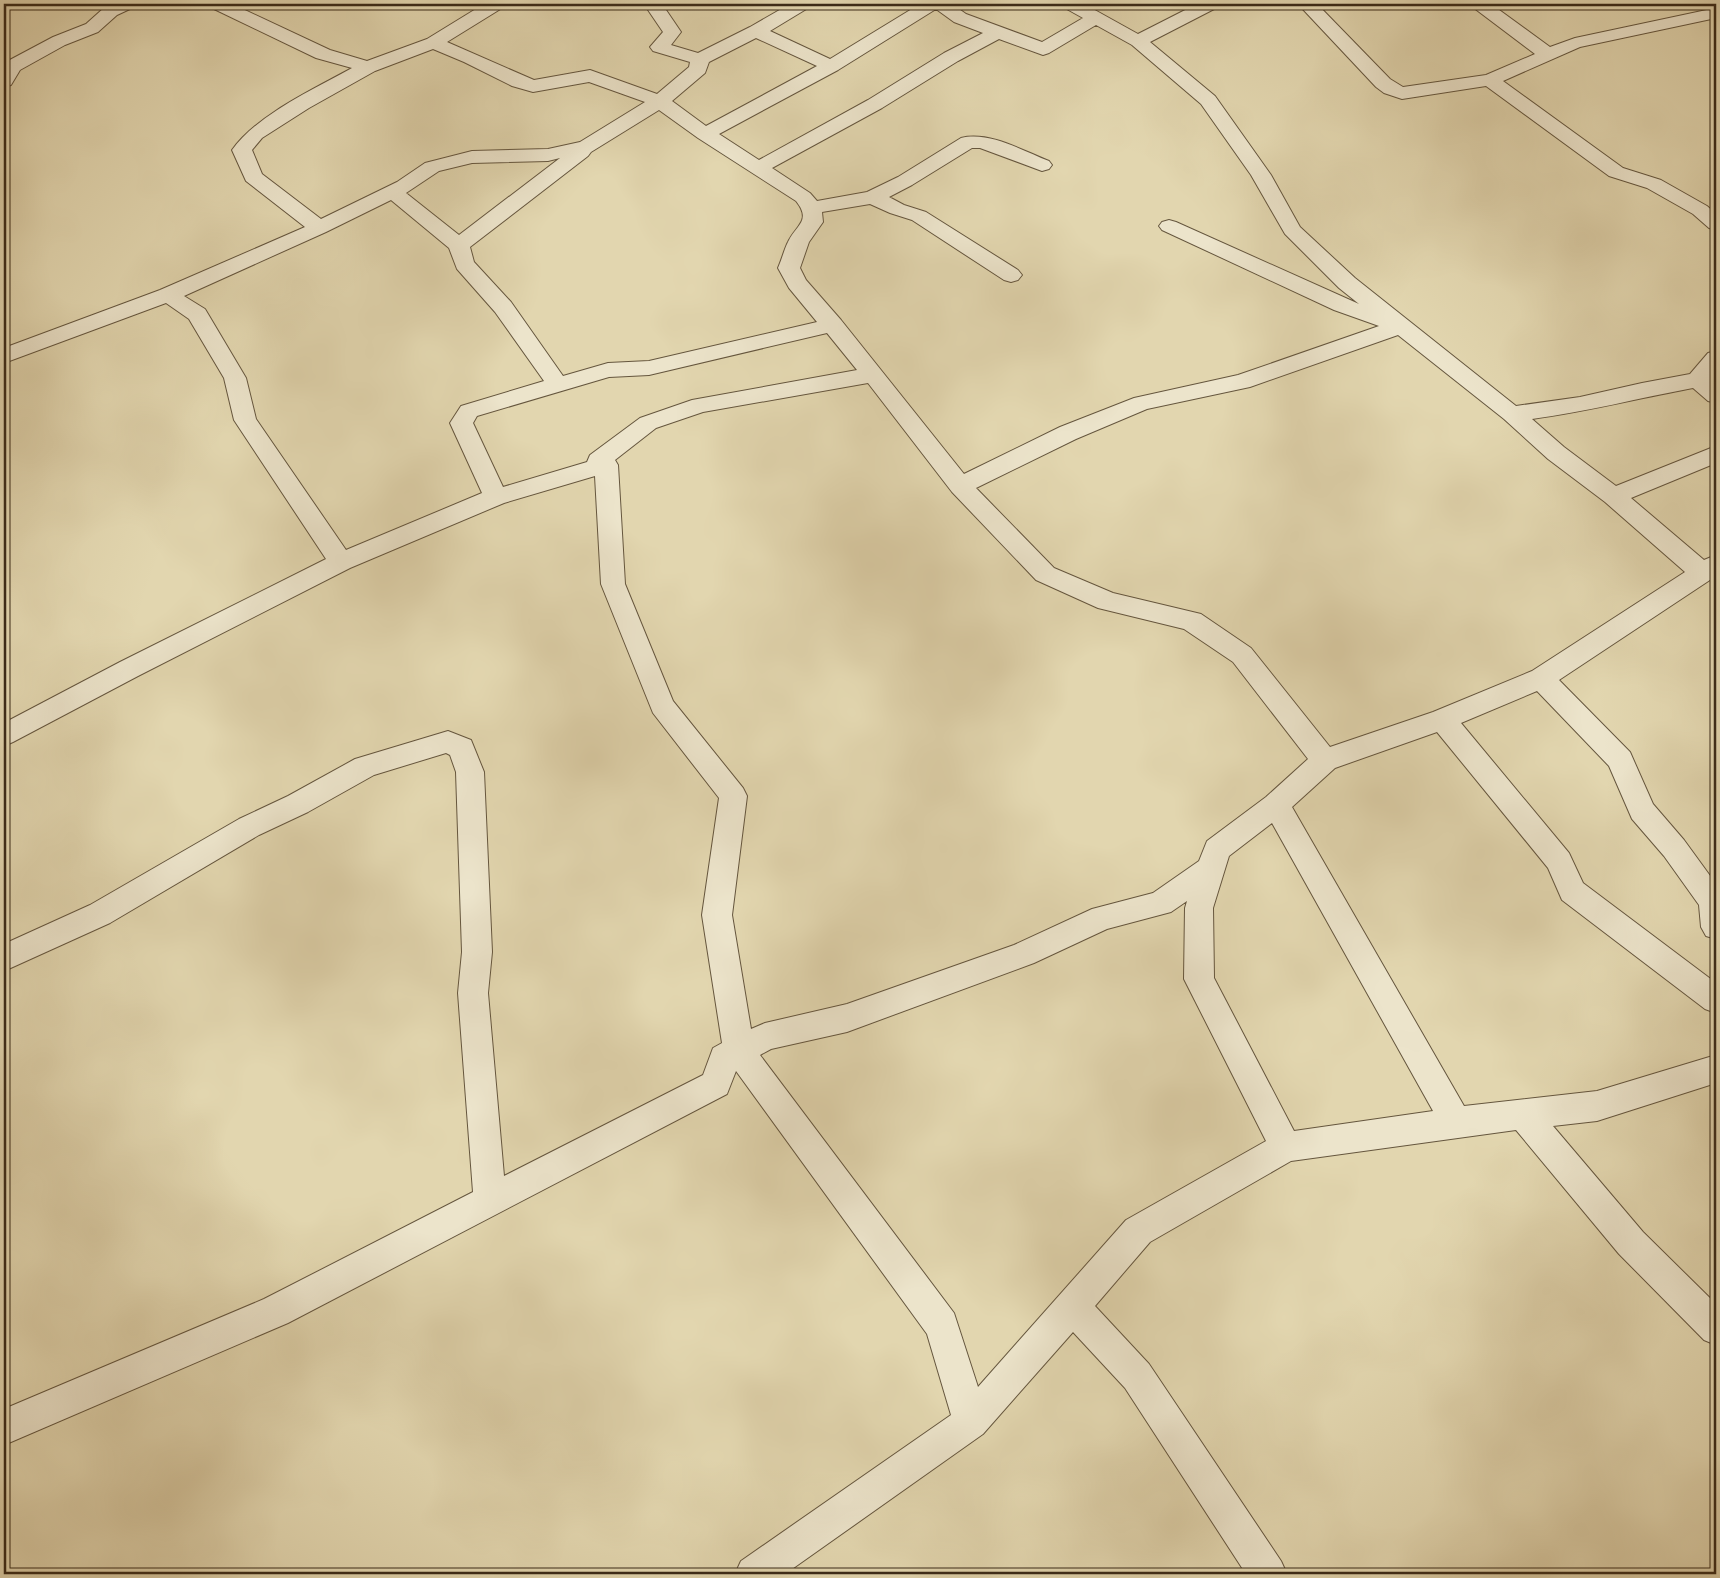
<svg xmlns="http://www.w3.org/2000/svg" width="1720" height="1578" viewBox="0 0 1720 1578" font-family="Vollkorn,serif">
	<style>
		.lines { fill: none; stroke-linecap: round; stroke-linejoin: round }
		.minor-casing { stroke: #65563e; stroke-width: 2 }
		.minor { fill: #ece4cb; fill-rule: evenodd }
	</style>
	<rect width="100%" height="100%" fill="#e2d6af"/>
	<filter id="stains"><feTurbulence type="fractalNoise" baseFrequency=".004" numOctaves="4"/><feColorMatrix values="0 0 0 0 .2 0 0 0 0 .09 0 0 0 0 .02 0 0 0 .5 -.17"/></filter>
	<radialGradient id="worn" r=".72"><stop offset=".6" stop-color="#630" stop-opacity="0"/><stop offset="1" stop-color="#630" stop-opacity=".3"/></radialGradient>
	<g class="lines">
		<g class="minor-casing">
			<g id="minor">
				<path d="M112 4H135L132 8 117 15 98 32 65 45 20 70 11 85 4 87V66L6 62 53 37 86 24 105 7Z"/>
				<path d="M209 4H232L330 50 367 61 427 39 484 4H505L502 8 447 42 534 80 590 70 657 94 689 67 690 62 653 51 650 47 663 32 644 4H662L681 32 671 45 698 53 750 27 790 4H811L808 8 770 31 830 59 920 4H952L966 14 1042 42 1083 18 1065 8 1062 4H1084L1138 34 1197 4H1219L1216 8 1150 42 1215 96 1271 175 1300 227 1355 278 1516 406 1580 397 1642 383 1690 374 1708 353 1716 351V372L1710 379 1716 384V403L1708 401 1693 388C1639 398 1586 412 1532 419L1564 447 1616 486 1716 446V463L1631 498 1704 560 1716 555V576L1559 680 1630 752 1653 804 1684 840 1716 884V939L1706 936 1701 927 1699 905 1664 856 1632 819 1609 766 1537 691 1461 723 1569 853 1583 883 1716 983V1013L1705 1009 1562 900 1548 868 1437 732 1335 768 1292 807 1464 1106 1597 1091 1716 1055V1083L1597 1121 1553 1126 1643 1232 1716 1304V1345L1704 1340 1619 1254 1516 1130 1291 1161 1150 1242 1095 1306 1149 1364 1281 1561 1287 1574H1246L1125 1388 1073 1332 983 1434 785 1574H735L741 1561 951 1415 927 1334 736 1071 727 1094 288 1323 4 1445V1409L264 1299 473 1192 458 993 462 952 456 772 450 755 446 753 374 775 308 812 259 835 110 923 4 971V944L90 905 239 819 288 796 355 759 448 731 471 740 484 772 492 952 488 993 504 1176 703 1075 713 1048 722 1043 702 915 719 798 653 713 601 584 595 476 504 503 350 568 138 676 13 742 4 746V723L120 662 326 559 234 420 224 378 189 319 166 303 4 363V348L160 290 305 227 246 181 232 150C257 115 314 89 352 68L316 58 212 8ZM936 9 954 22 983 33 944 53 868 100 759 160 719 134 838 70ZM1096 25 1132 45 1201 104 1251 175 1285 234 1339 288 1359 304 1176 222 1169 220 1162 222 1159 226 1162 230 1334 310 1379 326 1238 375 1134 398 1060 427 964 474 841 320 806 280 800 268 809 242 823 222 822 212 870 204 890 213 912 220 1004 280 1011 282 1018 280 1022 275 1018 270 926 212 904 205 889 197 912 185 972 148H980L1042 171 1049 169 1052 165 1049 161C1023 151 990 131 961 138L898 177 867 192 817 201 810 193 772 168 882 108 958 61 999 39 1043 55 1049 53ZM756 38 817 66 706 126 672 101 705 73 709 62ZM433 49 464 62 512 86 533 92 589 82 645 102 580 142 548 149 472 151 425 163 397 182 321 219 262 174 252 150 262 138 309 108 375 71ZM659 110 698 138 796 201C812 221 796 225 788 242 784 250 782 259 778 268L789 288 817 322 649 361 608 363 563 376 511 302 474 262 470 247 588 156 591 152ZM560 158 459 235 406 193 439 171 472 163 548 161ZM391 200 449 248 457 269 495 312 544 381 461 406 450 423 482 493 346 550 256 419 246 378 208 314 205 309 184 296 326 232ZM827 333 857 370 692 400 640 418 590 455 587 462 503 487 473 423 477 416 609 377 649 375ZM1398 335 1504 419 1548 459 1605 502 1685 572 1532 671 1433 712 1330 747 1251 648 1201 614 1113 593 1054 568 976 488 1076 439 1147 409 1250 387ZM868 383 952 492 1036 580 1098 608 1184 629 1233 662 1308 759 1266 797 1207 841 1199 861 1153 893 1092 909 1014 945 847 1004 765 1023 751 1029 732 915 747 796 743 788 673 701 625 584 618 465 615 460 656 428 703 412ZM1272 823 1433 1111 1294 1131 1214 978 1213 908 1229 856ZM1187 901 1185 908 1184 979 1266 1141 1126 1220 978 1387 954 1313 760 1055 771 1049 847 1032 1034 963 1107 929 1171 912Z"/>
				<path d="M1298 4H1317L1390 79 1403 87 1486 75 1535 54 1474 8 1471 4H1491L1550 47 1575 38 1716 8V18L1580 47 1503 81 1623 168 1661 180 1707 206 1716 214V230L1709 228 1693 214 1647 188 1609 176 1486 86 1402 99 1384 93 1376 87Z"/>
			</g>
		</g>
		<use href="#minor" class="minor"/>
	</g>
	<rect width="1720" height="1578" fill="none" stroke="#e2d6af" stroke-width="20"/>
	<rect x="5" y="5" width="1710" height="1568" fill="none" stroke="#3b2b19" stroke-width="2.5"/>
	<rect x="10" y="10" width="1700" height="1558" fill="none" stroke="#3b2b19"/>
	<rect width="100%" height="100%" filter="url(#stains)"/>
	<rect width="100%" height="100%" fill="url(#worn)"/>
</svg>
